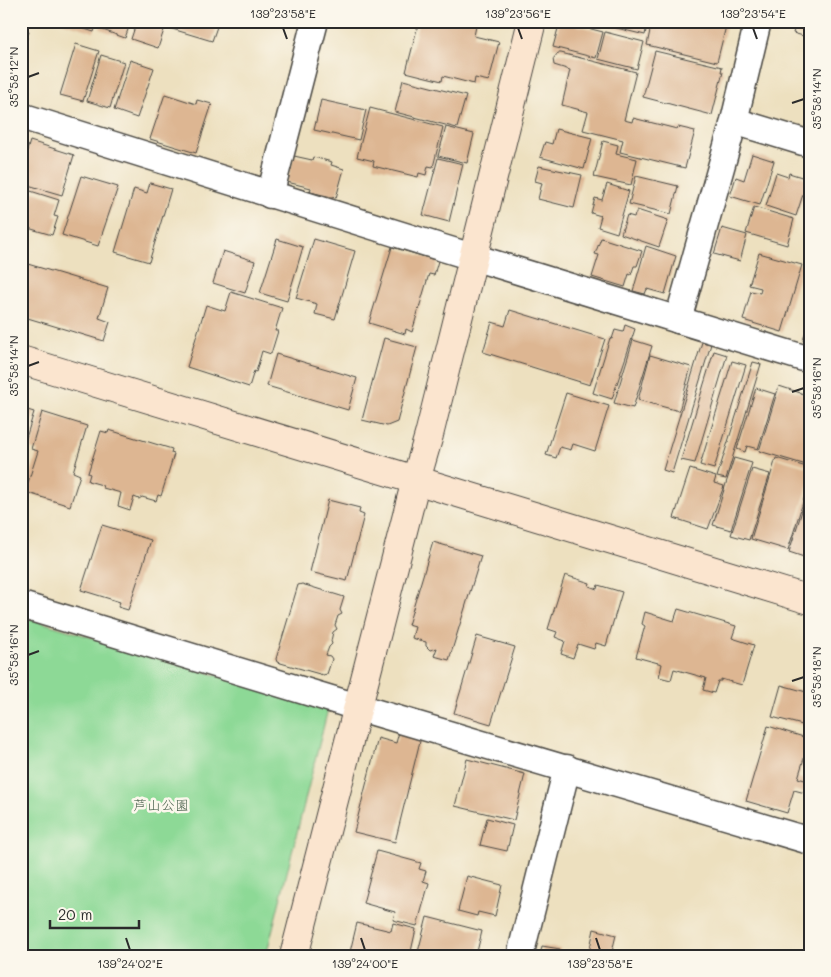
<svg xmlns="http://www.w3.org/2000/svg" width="831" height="977" viewBox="0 0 831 977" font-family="Mali,'Klee One',sans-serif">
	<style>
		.green { fill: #8dd996; stroke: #5c8260 }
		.building { fill: #ddb692 }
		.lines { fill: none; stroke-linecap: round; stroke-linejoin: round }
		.street-casing { stroke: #484641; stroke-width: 29 }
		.secondary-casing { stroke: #484641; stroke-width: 30 }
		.street { stroke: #fff; stroke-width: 26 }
		.secondary { stroke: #fbe5cf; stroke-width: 28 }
		.ticks { fill: none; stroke: #2b2b2b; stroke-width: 2 }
		.labels { text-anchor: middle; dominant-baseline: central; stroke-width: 5; stroke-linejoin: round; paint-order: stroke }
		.park-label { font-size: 14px; fill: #485f4b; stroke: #fbf7ec }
		.neatline { fill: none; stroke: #2b2b2b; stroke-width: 2 }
		.ticks-label { font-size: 12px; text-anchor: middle; fill: #2b2b2b }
	</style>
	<rect width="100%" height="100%" fill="#fbf7ec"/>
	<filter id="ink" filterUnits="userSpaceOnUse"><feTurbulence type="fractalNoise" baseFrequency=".02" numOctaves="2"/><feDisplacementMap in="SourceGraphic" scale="10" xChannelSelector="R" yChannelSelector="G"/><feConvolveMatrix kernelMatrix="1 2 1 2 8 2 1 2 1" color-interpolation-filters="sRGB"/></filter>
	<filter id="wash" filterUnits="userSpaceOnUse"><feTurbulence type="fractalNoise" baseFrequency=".0096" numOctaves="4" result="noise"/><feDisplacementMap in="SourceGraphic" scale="20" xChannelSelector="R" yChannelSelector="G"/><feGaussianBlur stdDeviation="1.12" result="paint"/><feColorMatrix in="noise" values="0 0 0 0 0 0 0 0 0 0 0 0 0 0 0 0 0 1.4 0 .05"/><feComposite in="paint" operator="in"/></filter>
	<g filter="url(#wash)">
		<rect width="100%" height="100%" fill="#ede0bf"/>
		<path class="green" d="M21 616 328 709 266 956H21Z"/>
		<g id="blocks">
			<g class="building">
				<path d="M59 21H97L94 32Z"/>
				<path d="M102 21H131L125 38 100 29Z"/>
				<path d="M137 21H167L158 48 131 39Z"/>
				<path d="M172 21H219L212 41 169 28Z"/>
				<path d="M419 21H477L474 36 499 42 489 81 475 78 474 84 443 76 442 81 406 72Z"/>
				<path d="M560 21 603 32 596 58 553 47Z"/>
				<path d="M601 21H648L645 35 600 24Z"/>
				<path d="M652 21H707L726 26 717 62 647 45Z"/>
				<path d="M797 21H810V38L793 33Z"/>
				<path d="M21 29 29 31 22 55 21 54Z"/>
				<path d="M605 32 644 42 637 69 598 59Z"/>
				<path d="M76 44 99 51 83 101 60 95Z"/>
				<path d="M655 51 722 67 721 72H723L712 115 643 97Z"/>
				<path d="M558 53H561L636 72 624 120 632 122 633 118 677 129 678 127 695 131 685 168 620 152 623 140 583 130 588 112 562 105 570 70 554 65 553 59Z"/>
				<path d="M101 55 124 62 110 108 87 101Z"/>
				<path d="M130 60 154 68 137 118 114 110Z"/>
				<path d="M403 80 466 96 457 128 395 112Z"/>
				<path d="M165 94 196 104 197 100 212 104 196 153 150 139Z"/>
				<path d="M321 100 366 110 359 140 314 130Z"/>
				<path d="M370 108 443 127 433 167 428 166 426 175 419 173 418 177 373 166 374 161 357 157Z"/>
				<path d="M446 127 474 134 467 163 438 156Z"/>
				<path d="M556 129 592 138 584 169 540 157 545 142 552 144Z"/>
				<path d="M30 141 74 155 62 195 21 183V171Z"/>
				<path d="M603 141 618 145 616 154 637 159 631 185 594 177Z"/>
				<path d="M752 154 774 161 760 205 730 196 736 177 744 180Z"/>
				<path d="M294 156 312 160 313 157 332 162 331 165 344 169 336 198 310 192 311 188 287 182Z"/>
				<path d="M438 158 463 164 449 222 423 215Z"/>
				<path d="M539 166 582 175 574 208 538 199 542 183 535 181Z"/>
				<path d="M776 173 788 177 789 173 808 179 796 216 766 206Z"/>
				<path d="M81 176 118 187 98 246 62 235Z"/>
				<path d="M636 176 678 186 671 214 629 204Z"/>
				<path d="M150 183 171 189 149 262 115 252 134 189 147 193Z"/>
				<path d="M607 184 629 191 617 233 598 227 601 216 591 213 595 198 602 200Z"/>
				<path d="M21 188 59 200 54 216 58 217 52 235 21 226Z"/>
				<path d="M754 207 794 219 787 245 746 233Z"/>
				<path d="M637 210 668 220 659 247 621 234 627 215 634 217Z"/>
				<path d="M722 228 747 235 740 261 714 254Z"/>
				<path d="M601 238 642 251 637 266H634L631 275 629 274 625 287 592 277 599 255 595 254Z"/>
				<path d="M277 239 303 247 287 301 260 293Z"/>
				<path d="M314 239 355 251 335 319 315 314 317 304 296 298Z"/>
				<path d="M646 246 676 256 665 294 647 289 645 294 633 291Z"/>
				<path d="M392 247 438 261 434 275 429 274 412 332 406 329 405 334 369 323Z"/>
				<path d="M223 251 255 261 245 293 213 283Z"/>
				<path d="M759 253 802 265 782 332 743 320 751 291 760 293 761 288 749 285Z"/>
				<path d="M21 262 108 288 99 318 110 322 104 341 21 316Z"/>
				<path d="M231 292 282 308 275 331H278L271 354 262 351 256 372 254 371 249 387 187 367 206 305 225 311Z"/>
				<path d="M510 310 605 339 590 385 483 352 492 322 505 326Z"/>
				<path d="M809 320H810V343L803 341Z"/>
				<path d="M625 325 635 329 612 399 593 393 610 338 612 339 615 330 623 332Z"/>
				<path d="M384 338 417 347 397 422 387 426 362 420Z"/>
				<path d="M633 340 652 346 633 408 614 403Z"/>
				<path d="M702 342 711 344 672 473 663 470Z"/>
				<path d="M714 351 727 355 695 463 681 460Z"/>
				<path d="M276 354 357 378 348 410 267 386Z"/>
				<path d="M650 355 691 367 679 411 638 400Z"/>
				<path d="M732 361 746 365 714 469 700 465Z"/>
				<path d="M753 362 761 364 726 479 717 477Z"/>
				<path d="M779 386 810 396V466L759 451Z"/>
				<path d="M756 388 775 394 758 449 747 446 745 452 737 449Z"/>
				<path d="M566 393 609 406 595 451 573 444 571 450 560 447 556 458 546 455Z"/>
				<path d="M21 408 34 412 22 451H21Z"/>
				<path d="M42 412 87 426 73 472 80 475 70 506 25 492 38 451 31 449Z"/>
				<path d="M109 430 172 449 171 453 174 454 161 496 158 495 156 501 142 497 139 499 134 497 130 510 118 506 121 493 103 488 102 485 88 481 90 474 88 473 101 431 108 433Z"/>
				<path d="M734 458 752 463 731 530 713 525Z"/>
				<path d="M776 458 810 468V480L788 550 751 539Z"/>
				<path d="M690 469 716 477 714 483 724 486 708 529 674 518Z"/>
				<path d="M752 469 770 474 749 540 731 535Z"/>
				<path d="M809 489 810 549 807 558 789 552Z"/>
				<path d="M328 500 360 508 359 513 364 515 347 581 310 572Z"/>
				<path d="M102 525 151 540 128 610 118 607 120 602 81 590Z"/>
				<path d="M433 542 481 556 449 660 434 656 437 648 430 650 426 646V642L412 638 415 627 408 625Z"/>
				<path d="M565 575 590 583 589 586 597 589 598 585 622 592 606 646 596 643 594 649 578 644 573 658 561 654 565 641 555 637 557 632 548 629Z"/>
				<path d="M302 584 344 597 340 610 342 614 338 616 335 625 337 629 333 632 331 641 332 644 329 647 326 655 330 656 332 659 327 674 323 675 277 662 276 659 298 585Z"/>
				<path d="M678 609 736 626 732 638 754 645 742 685 721 679V681H718L714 693 703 690 706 678 674 669 671 680 659 677 662 664 636 657 645 626 642 624 645 612 674 621Z"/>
				<path d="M477 636 515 647 491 724 454 713Z"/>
				<path d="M781 685 810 693V727L772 717Z"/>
				<path d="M768 726 810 739 798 778 808 781 805 793 794 790 787 813 746 801Z"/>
				<path d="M399 732 421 737 395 842 354 832 378 738 396 743Z"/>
				<path d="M467 759 525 774 514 820 455 806Z"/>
				<path d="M487 818 513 825 507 851 480 845Z"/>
				<path d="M377 851 421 863 419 869 426 871 423 881 429 883 417 926 393 920 395 912 363 903Z"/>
				<path d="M467 876 502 885 495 916 478 912 477 916 458 911Z"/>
				<path d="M427 917 482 931 476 956H417Z"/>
				<path d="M357 923 391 931 393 923 416 929 410 956H349Z"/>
				<path d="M594 929 616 935 611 956 589 953Z"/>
				<path d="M542 946 560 949 559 956H540Z"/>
			</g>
		</g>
	</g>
	<g filter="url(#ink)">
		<use href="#blocks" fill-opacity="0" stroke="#484641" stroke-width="1"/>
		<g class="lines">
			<g class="street-casing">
				<g id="street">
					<path d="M21 116 443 248 810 360"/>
					<path d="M734 121 810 144"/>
					<path d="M270 195 315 21"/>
					<path d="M678 320 734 121 758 21"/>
					<path d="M21 605 377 713 810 841"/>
					<path d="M520 956 567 768"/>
				</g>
			</g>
			<g class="secondary-casing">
				<g id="secondary">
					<path d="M21 360 810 600"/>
					<path d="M294 956 416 480 429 435 532 21"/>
				</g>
			</g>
			<use href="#street" class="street"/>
			<use href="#secondary" class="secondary"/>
		</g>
	</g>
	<path class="ticks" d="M283 28 287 39M518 28 522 39M753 28 757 39M28 77 39 73M792 103 804 99M28 366 39 362M792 392 804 388M28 655 39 651M792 681 804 677M126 938 130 950M361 938 365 950M596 938 600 950"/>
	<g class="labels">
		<g class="park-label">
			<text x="161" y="804">芦山公園</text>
		</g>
	</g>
	<rect width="831" height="977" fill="none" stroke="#fbf7ec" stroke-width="55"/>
	<path d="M50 920v8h89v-8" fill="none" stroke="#2b2b2b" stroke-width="2.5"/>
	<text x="58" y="920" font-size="15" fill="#2b2b2b" stroke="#fbf7ec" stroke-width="4" paint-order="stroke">20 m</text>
	<rect x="28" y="28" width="776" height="922" class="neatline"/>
	<g class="ticks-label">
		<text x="283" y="18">139°23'58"E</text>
		<text x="518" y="18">139°23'56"E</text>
		<text x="753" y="18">139°23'54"E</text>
		<text transform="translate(14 77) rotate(-90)" y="4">35°58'12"N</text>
		<text transform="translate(817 99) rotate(-90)" y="4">35°58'14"N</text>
		<text transform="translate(14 366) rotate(-90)" y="4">35°58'14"N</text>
		<text transform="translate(817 388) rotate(-90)" y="4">35°58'16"N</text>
		<text transform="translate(14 655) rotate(-90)" y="4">35°58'16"N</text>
		<text transform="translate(817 677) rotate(-90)" y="4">35°58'18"N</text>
		<text x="130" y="968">139°24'02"E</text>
		<text x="365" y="968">139°24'00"E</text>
		<text x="600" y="968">139°23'58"E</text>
	</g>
</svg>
